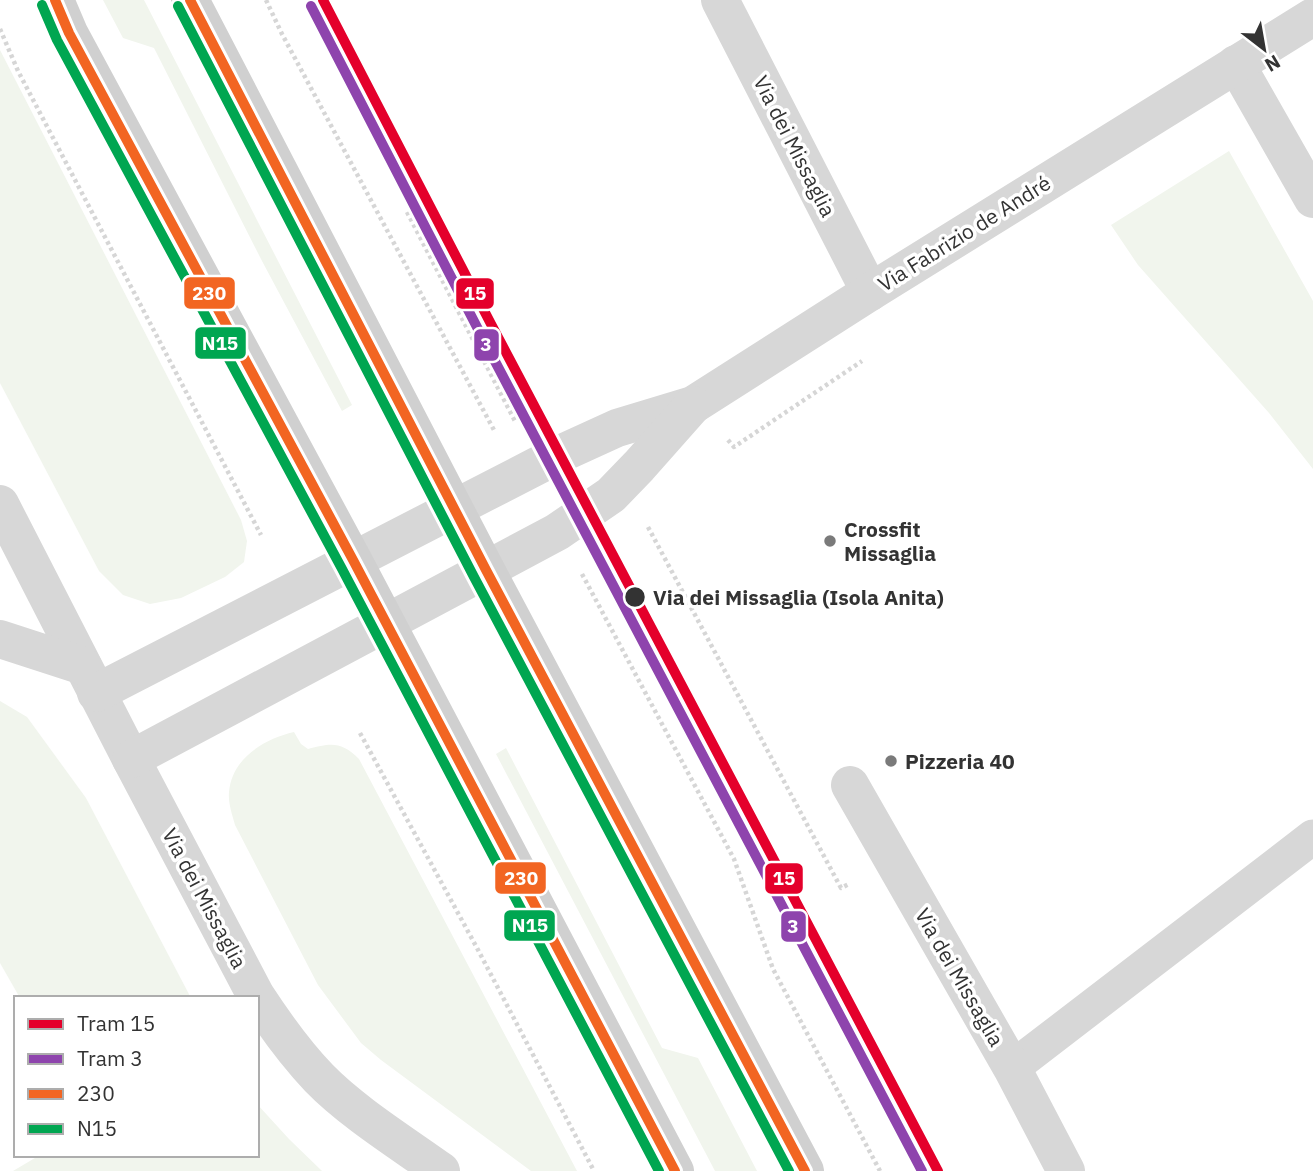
<svg xmlns="http://www.w3.org/2000/svg" width="1313" height="1171" viewBox="0 0 1313 1171" font-family="'IBM Plex Sans',sans-serif">
	<style>
		.green { fill: #f1f5ed }
		.lines { fill: none; stroke-linecap: round; stroke-linejoin: round }
		.path { stroke: #d6d6d6; stroke-width: 4.5; stroke-dasharray: 3.5 3.5; stroke-linecap: butt }
		.service { stroke: #d7d7d7; stroke-width: 35 }
		.minor { stroke: #d7d7d7; stroke-width: 38 }
		.secondary { stroke: #d0d0d0; stroke-width: 38 }
		.bus-1-casing { stroke: #fff; stroke-width: 16 }
		.bus-2-casing { stroke: #fff; stroke-width: 16 }
		.bus-1 { stroke: #f26522; stroke-width: 10 }
		.bus-2 { stroke: #00a651; stroke-width: 10 }
		.tram-1-casing { stroke: #fff; stroke-width: 16 }
		.tram-2-casing { stroke: #fff; stroke-width: 16 }
		.tram-1 { stroke: #e4002b; stroke-width: 10 }
		.tram-2 { stroke: #8e44ad; stroke-width: 10 }
		.poi-dot { fill: #7a7a7a; stroke: #fff; stroke-width: 2.5 }
		.stop-dot { fill: #333; stroke: #fff; stroke-width: 2.5 }
		.labels { text-anchor: middle; dominant-baseline: central; stroke-width: 7; stroke-linejoin: round; paint-order: stroke }
		.street-label { font-size: 21px; fill: #333; stroke: #fff }
		.poi-label { font-size: 21px; font-weight: bold; fill: #333; stroke: #fff; text-anchor: start }
		.stop-label { font-size: 21px; font-weight: bold; fill: #333; stroke: #fff; text-anchor: start }
		.line-badge { stroke: #fff; stroke-width: 2.5 }
		.badge-label { font-size: 19px; text-anchor: middle; font-weight: bold; fill: #fff }
	</style>
	<rect width="100%" height="100%" fill="#fff"/>
	<g class="green">
		<path d="M103 0H144L352 405 342 411 262 261 154 48 123 38Z"/>
		<path d="M0 50 241 520 247 541 244 562 225 577 181 598 150 604 123 595 99 571 0 383Z"/>
		<path d="M1229 151 1313 301V469L1269 413 1138 265 1111 225Z"/>
		<path d="M0 701 27 717 86 798 191 998H20L0 963Z"/>
		<path d="M294 732 301 744 308 749C331 743 341 741 359 759L577 1171H531L381 1060 361 1043 318 985 235 825C232 814 228 803 229 792 232 758 264 739 294 732Z"/>
		<path d="M506 748 662 1048 698 1058 757 1171H715L496 754Z"/>
		<path d="M257 1104 289 1139 322 1171H13L40 1155H257Z"/>
	</g>
	<g class="lines">
		<g class="path">
			<path d="M266 0 282 34 495 432"/>
			<path d="M0 29 18 71 261 535"/>
			<path d="M407 212 516 423"/>
			<path d="M728 440 734 447 862 361"/>
			<path d="M648 527 841 888 849 884"/>
			<path d="M582 574 734 859 773 969 880 1171"/>
			<path d="M360 733 477 948 594 1171"/>
		</g>
		<path class="service" d="M1012 1068 1313 837"/>
		<g class="minor">
			<path d="M720 0 870 292"/>
			<path d="M1236 64 1313 199"/>
			<path d="M0 504 131 759 256 996C275 1025 295 1053 319 1078 352 1112 402 1143 441 1171"/>
			<path d="M0 639 83 666"/>
			<path d="M96 693 560 454 617 428 693 405 870 292 1313 17"/>
			<path d="M131 759 557 532 611 495 639 466 693 405"/>
			<path d="M850 785 1012 1068 1066 1171"/>
		</g>
		<g class="secondary">
			<path d="M55 0 69 33 353 560 675 1171"/>
			<path d="M190 0 486 570 805 1171"/>
		</g>
		<g class="bus-1-casing">
			<g id="bus-1">
				<path d="M55 0 69 33 353 560 675 1171"/>
				<path d="M190 0 486 570 805 1171"/>
			</g>
		</g>
		<g class="bus-2-casing">
			<g id="bus-2">
				<path d="M42 5 57 40 341 567 659 1171"/>
				<path d="M178 6 474 577 789 1171"/>
			</g>
		</g>
		<use href="#bus-1" class="bus-1"/>
		<use href="#bus-2" class="bus-2"/>
		<g class="tram-1-casing">
			<path id="tram-1" d="M323 0 491 324 938 1171"/>
		</g>
		<g class="tram-2-casing">
			<path id="tram-2" d="M311 6 479 331 922 1171"/>
		</g>
		<use href="#tram-1" class="tram-1"/>
		<use href="#tram-2" class="tram-2"/>
	</g>
	<g class="poi-dot">
		<circle cx="830" cy="541" r="7"/>
		<circle cx="891" cy="761" r="7"/>
	</g>
	<circle class="stop-dot" cx="635" cy="597" r="11"/>
	<g class="labels">
		<g class="street-label">
			<text transform="translate(795 146) rotate(63)">Via dei Missaglia</text>
			<text transform="translate(964 233) rotate(-32)">Via Fabrizio de André</text>
			<text transform="translate(205 898) rotate(62)">Via dei Missaglia</text>
			<text transform="translate(960 977) rotate(60)">Via dei Missaglia</text>
		</g>
		<g class="poi-label">
			<text x="844" y="529">Crossfit<tspan x="844" dy="24">Missaglia</tspan></text>
			<text x="905" y="761">Pizzeria 40</text>
		</g>
		<g class="stop-label">
			<text x="653" y="597">Via dei Missaglia (Isola Anita)</text>
		</g>
	</g>
	<g class="line-badge">
		<rect x="183" y="276" width="53" height="34" rx="7" fill="#f26522"/>
		<rect x="455" y="277" width="40" height="33" rx="7" fill="#e4002b"/>
		<rect x="194" y="326" width="53" height="34" rx="7" fill="#00a651"/>
		<rect x="473" y="328" width="27" height="34" rx="7" fill="#8e44ad"/>
		<rect x="494" y="861" width="53" height="34" rx="7" fill="#f26522"/>
		<rect x="764" y="862" width="40" height="33" rx="7" fill="#e4002b"/>
		<rect x="503" y="909" width="53" height="33" rx="7" fill="#00a651"/>
		<rect x="780" y="910" width="27" height="33" rx="7" fill="#8e44ad"/>
	</g>
	<g class="badge-label">
		<text x="209" y="300">230</text>
		<text x="475" y="300">15</text>
		<text x="220" y="350">N15</text>
		<text x="486" y="351">3</text>
		<text x="521" y="885">230</text>
		<text x="784" y="885">15</text>
		<text x="530" y="932">N15</text>
		<text x="793" y="933">3</text>
	</g>
	<rect x="14" y="996" width="245" height="161" fill="#ffffff" stroke="#adadad" stroke-width="2"/>
	<rect x="28" y="1019" width="35" height="10" fill="#e4002b" stroke="#adadad" stroke-width="2"/>
	<text x="77" y="1031" font-size="21" fill="#333333">Tram 15</text>
	<rect x="28" y="1054" width="35" height="10" fill="#8e44ad" stroke="#adadad" stroke-width="2"/>
	<text x="77" y="1066" font-size="21" fill="#333333">Tram 3</text>
	<rect x="28" y="1089" width="35" height="10" fill="#f26522" stroke="#adadad" stroke-width="2"/>
	<text x="77" y="1101" font-size="21" fill="#333333">230</text>
	<rect x="28" y="1124" width="35" height="10" fill="#00a651" stroke="#adadad" stroke-width="2"/>
	<text x="77" y="1136" font-size="21" fill="#333333">N15</text>
	<g transform="translate(1264 49) rotate(149)" stroke="#ffffff" stroke-width="5" paint-order="stroke">
	<path d="M0-5L12 26L0 18L-12 26Z" fill="#333333"/>
	<text y="-10" font-size="19" font-weight="bold" text-anchor="middle" fill="#333333">N</text>
	</g>
</svg>
